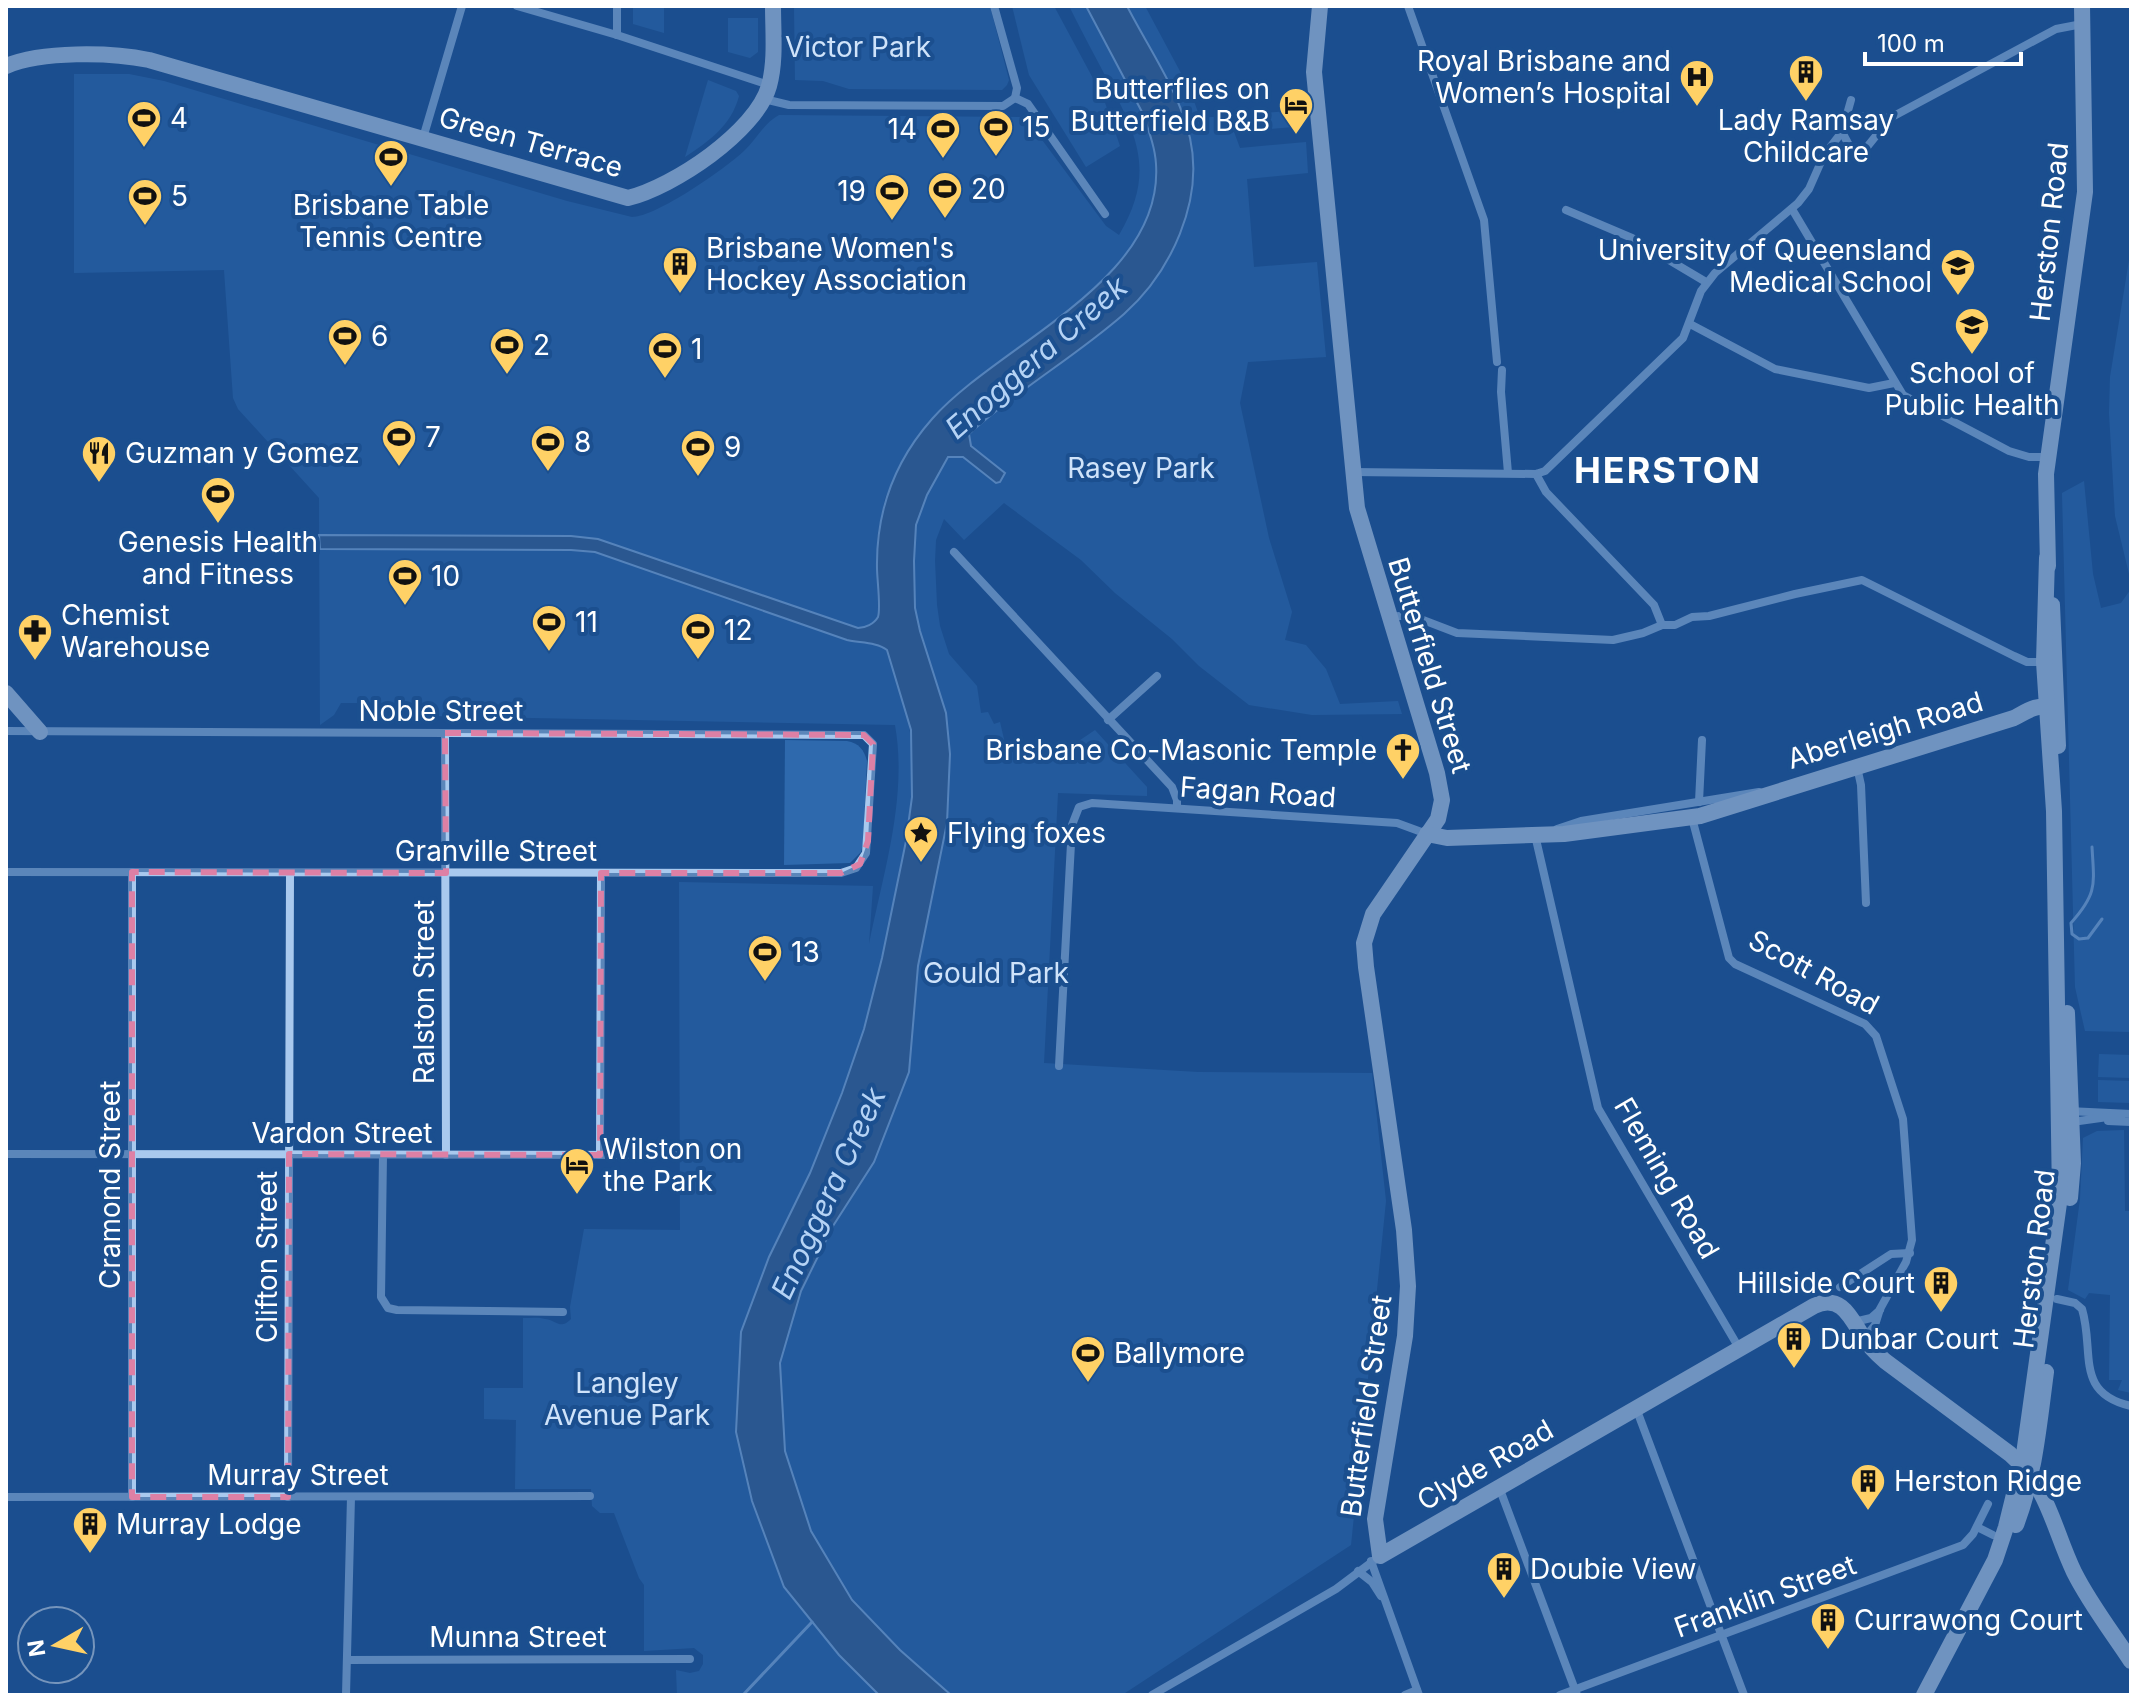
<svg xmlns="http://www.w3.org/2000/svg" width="2137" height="1701" viewBox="0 0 2137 1701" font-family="Inter,sans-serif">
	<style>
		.green { fill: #2e69ad }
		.water { fill: #3c6290; stroke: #9cc4f0; stroke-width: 2 }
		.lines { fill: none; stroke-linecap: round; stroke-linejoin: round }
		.stream { stroke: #9cc4f0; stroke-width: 3 }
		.street { stroke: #a9c9ee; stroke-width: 8 }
		.secondary { stroke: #d6e6fa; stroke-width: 16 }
		.marked { fill: none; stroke: #dd80a5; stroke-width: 6; stroke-dasharray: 16 10; stroke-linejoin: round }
		.labels { text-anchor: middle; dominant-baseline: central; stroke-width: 8; stroke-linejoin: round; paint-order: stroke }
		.park-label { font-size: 28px; fill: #cfe3fa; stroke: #1b4f8f }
		.poi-label { font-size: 28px; fill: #fff; stroke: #1b4f8f; text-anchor: start }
		.street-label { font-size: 28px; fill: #fff; stroke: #1b4f8f }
		.water-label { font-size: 30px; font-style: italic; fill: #b5d3f5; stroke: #1b4f8f }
		.district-label { font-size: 36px; font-weight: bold; letter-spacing: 2px; fill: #fff; stroke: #1b4f8f }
	</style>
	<rect width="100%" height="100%" fill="#1b4f8f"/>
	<g class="green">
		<path d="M633 6H664V33L633 24Z"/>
		<path d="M794 6H990L1009 80 1007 85 1002 90 849 89 823 81 795 80Z"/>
		<path d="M1012 6H1054L1103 97 1120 146 1086 167 1029 75Z"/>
		<path d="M1069 6H1086C1108 51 1140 95 1153 144 1166 194 1137 253 1099 286 1080 302 1060 316 1040 331 1013 352 985 373 958 394L923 429 909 449 885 498 877 537 878 612 907 711 913 755 910 818 882 958 864 1029 842 1093 810 1173 769 1257 741 1332 736 1432 752 1501 784 1586 839 1655 879 1695H677L676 1670 690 1673 699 1671 703 1664V1655L694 1648 644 1651V1585L639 1578 614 1513H600L592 1506 591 1489H515L516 1420 484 1419V1388H523V1318C530 1318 539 1317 545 1319 558 1321 560 1330 571 1319L570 1307 584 1229 680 1230 679 882 873 886 869 944C883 874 908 797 895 725L430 716 423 703H341L334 715 320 725 319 498 238 409 233 398 224 270 74 273V74H129L164 81 567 201 632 217C656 217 725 169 744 151 757 139 763 124 779 115L1025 117 1106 226 1119 235C1154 176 1140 139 1109 83 1096 58 1082 32 1069 6Z"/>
		<path d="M1127 6H1145L1190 90 1200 118 1302 110 1304 126 1234 132 1240 148 1306 142 1308 173 1247 179 1254 267 1317 262 1326 357 1248 362 1240 403 1269 538 1292 612 1285 640 1306 645 1326 669 1340 704 1398 701 1402 714 1312 715 1249 705 1199 666 1172 639 1115 593 1081 560 1004 503 964 540 944 519 936 540 935 561 937 605 940 626 949 654 977 686 981 713 988 712 994 724 1000 722 1007 752 1061 753 1095 730 1147 787V796L1058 793 1044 1063 1198 1072 1372 1073 1386 1201 1351 1545 1122 1695H951L900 1650 852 1600 811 1531 785 1451 780 1363 801 1291 909 1072 918 966 942 848 949 800 950 754 946 713 920 631 915 608 914 539 920 511 927 495 940 469 965 438 1185 218C1207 131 1167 79 1127 6Z"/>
		<path d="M728 18H758V52L750 58 728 52Z"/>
		<path d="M708 80 736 91 739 96C731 126 709 141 685 157Z"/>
		<path d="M2131 248V582L2115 516 2109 413 2110 377Z"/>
		<path d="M2084 481 2093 574 2101 608 2121 603 2131 589V1032L2085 1031 2075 987 2062 493Z"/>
		<path d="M785 740 847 741C859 743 864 750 867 761L863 844 861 852 850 863 784 865Z"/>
		<path d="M2099 1054 2131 1055V1078L2098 1077Z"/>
		<path d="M2098 1080 2131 1081V1103L2098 1102Z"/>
		<path d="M2124 1130 2125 1211H2131V1393L2118 1390 2122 1380H2109L2110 1295 2089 1293 2085 1299 2068 1290 2080 1199 2083 1138 2097 1131Z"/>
	</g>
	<path class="water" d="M1086 6H1127C1149 49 1179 91 1190 138 1204 201 1171 272 1124 314 1075 357 1017 390 969 434L971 446 1005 473 1000 482 996 483 963 457H948L927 495 916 525 914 561 915 608 920 631 946 713 950 754 947 823 918 966 909 1072 874 1162 833 1226 801 1291 780 1363 785 1451 811 1531 852 1600 900 1650 951 1695H879L839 1655 784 1587 752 1501 736 1432 741 1332 769 1257 810 1173 842 1093 864 1029 882 958 906 841 912 797 911 730 887 650C877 642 859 643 847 640L595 552 571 550 320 549 319 535 571 536 598 539 858 628C865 628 874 624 878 617 881 608 877 579 877 568 876 511 894 462 932 419 998 344 1164 282 1156 164 1155 146 1148 129 1142 112Z"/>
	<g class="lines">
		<g class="stream">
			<path d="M2092 847C2094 884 2098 893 2071 923L2072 934 2079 939 2088 938 2102 919"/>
			<path d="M743 1695 812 1622"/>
		</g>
		<g class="street">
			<path d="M517 6 617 35 769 85"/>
			<path d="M617 6V35"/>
			<path d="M994 6 1017 88 1015 98"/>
			<path d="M1408 6 1484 220 1497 362"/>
			<path d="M1015 98 1028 104 1105 214"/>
			<path d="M764 99 789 105 1003 106 1015 98"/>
			<path d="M1870 120 1892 117 2056 29 2082 24"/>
			<path d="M1847 121 1861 116 1873 123"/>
			<path d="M1842 132 1850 147H1867L1891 117"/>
			<path d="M423 138 462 6"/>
			<path d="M1824 155 1850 147"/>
			<path d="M1792 209 1903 395 2009 451 2029 457H2047"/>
			<path d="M1566 210 1632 238 1706 282"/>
			<path d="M1690 324 1775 369 1869 388 1894 383"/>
			<path d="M1502 370 1501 392 1508 473"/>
			<path d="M1353 472 1536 474 1545 471 1683 338 1701 291 1715 273 1798 203 1809 189 1824 155 1842 132 1851 100"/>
			<path d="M1536 474 1546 492 1654 605 1662 625"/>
			<path d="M954 552 1172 787 1177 800V808"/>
			<path d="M1389 617 1410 615 1457 633 1613 640 1643 633 1662 625H1675L1692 617 1709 616 1795 594 1862 580 2014 656 2027 662H2044"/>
			<path d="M1108 720 1157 676"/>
			<path d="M6 731 855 735H864L873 744 866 853 856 868 841 873 6 872"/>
			<path d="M445 733 446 1155"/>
			<path d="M1857 767 1861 785 1866 903"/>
			<path d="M1699 802 1702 740"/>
			<path d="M1692 818 1729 958 1735 964 1865 1024 1876 1036 1903 1119 1912 1240 1906 1262 1880 1309 1875 1325 1864 1338"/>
			<path d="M1557 829 1581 821 1759 792"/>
			<path d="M1535 835 1598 1108 1739 1348"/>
			<path d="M1059 1066 1072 825 1079 807 1092 803 1397 823 1427 834"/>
			<path d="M2068 1111 2131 1114"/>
			<path d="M2108 1121 2131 1122"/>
			<path d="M2072 1122 2122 1115"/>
			<path d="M6 1154 678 1155"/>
			<path d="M383 1155 381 1297 388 1308 397 1310 563 1312"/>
			<path d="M600 1155 601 873"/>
			<path d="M1840 1287 1891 1254 1910 1253"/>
			<path d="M2057 1299 2075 1303 2082 1309C2095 1352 2074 1393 2131 1406"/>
			<path d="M1854 1322 1871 1318 1880 1310"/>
			<path d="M1636 1408 1744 1695"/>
			<path d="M1499 1487 1577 1695"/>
			<path d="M6 1497 590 1496"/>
			<path d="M132 1497V872"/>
			<path d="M288 1497 290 873"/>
			<path d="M1977 1527 1993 1535"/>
			<path d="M1371 1561 1419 1695"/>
			<path d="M1358 1571 1372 1582 1381 1596"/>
			<path d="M347 1660 690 1659"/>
			<path d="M346 1695 351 1497"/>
			<path d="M1152 1695 1336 1589 1380 1556"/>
			<path d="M1405 1695 1417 1690"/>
			<path d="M1560 1695 1963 1545 1973 1534 1988 1504"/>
		</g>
		<g class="secondary">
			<path d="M1320 6 1314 72 1357 508 1437 773 1442 800 1438 819 1373 914 1364 943 1366 967 1404 1230 1408 1286 1405 1336 1375 1519 1380 1556 1814 1306C1841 1293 1851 1318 1863 1337 1869 1346 1877 1354 1885 1361L2010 1454C2049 1488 2053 1528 2074 1572 2090 1604 2112 1632 2131 1661"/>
			<path d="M6 66C42 51 110 52 149 60L628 198C673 187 756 132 769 86 776 61 773 32 773 6"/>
			<path d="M2048 566 2046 474 2085 192 2082 6"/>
			<path d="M2052 605 2058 746"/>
			<path d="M6 693 40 732"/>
			<path d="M1427 834 1447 838 1564 834 1700 816 2014 718C2027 711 2038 703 2053 708"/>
			<path d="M2067 1013 2073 1163 2070 1198"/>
			<path d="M2016 1525C2035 1475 2039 1424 2046 1372"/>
			<path d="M1924 1695 1995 1560 2006 1527 2024 1454 2060 1196 2054 811 2044 662 2047 558"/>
		</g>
	</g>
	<path d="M0 0H2137V1701H0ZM445 733 864 735 873 744 868 841 860 864 841 873H601L600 1155 289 1154 288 1497H132V872L446 873Z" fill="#1b4f8f" fill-opacity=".55" fill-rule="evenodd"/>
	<path class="marked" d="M445 733 864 735 873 744 868 841 860 864 841 873H601L600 1155 289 1154 288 1497H132V872L446 873Z"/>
	<defs>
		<g id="building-pin" transform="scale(1.8)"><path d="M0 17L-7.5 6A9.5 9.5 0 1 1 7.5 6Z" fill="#ffd166" stroke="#1b4f8f"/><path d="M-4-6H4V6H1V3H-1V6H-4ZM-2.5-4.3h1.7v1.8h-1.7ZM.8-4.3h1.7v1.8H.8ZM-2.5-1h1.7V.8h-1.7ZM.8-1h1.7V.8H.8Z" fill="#111"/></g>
		<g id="hospital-pin" transform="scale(1.8)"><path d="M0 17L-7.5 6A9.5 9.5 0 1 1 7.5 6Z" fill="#ffd166" stroke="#1b4f8f"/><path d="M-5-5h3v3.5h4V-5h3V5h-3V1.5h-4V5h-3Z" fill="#111"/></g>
		<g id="hotel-pin" transform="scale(1.8)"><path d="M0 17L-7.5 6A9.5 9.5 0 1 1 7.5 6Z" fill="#ffd166" stroke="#1b4f8f"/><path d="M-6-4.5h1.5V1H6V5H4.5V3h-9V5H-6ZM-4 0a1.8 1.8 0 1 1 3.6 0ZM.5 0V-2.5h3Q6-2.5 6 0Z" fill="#111"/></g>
		<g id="stadium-pin" transform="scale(1.8)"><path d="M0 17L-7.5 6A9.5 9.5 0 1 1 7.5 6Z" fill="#ffd166" stroke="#1b4f8f"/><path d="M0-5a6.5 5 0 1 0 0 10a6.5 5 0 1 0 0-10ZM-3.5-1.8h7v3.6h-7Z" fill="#111"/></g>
		<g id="university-pin" transform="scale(1.8)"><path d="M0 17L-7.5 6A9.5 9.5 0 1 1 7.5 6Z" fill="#ffd166" stroke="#1b4f8f"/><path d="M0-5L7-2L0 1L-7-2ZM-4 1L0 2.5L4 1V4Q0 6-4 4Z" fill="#111"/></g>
		<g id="restaurant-pin" transform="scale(1.8)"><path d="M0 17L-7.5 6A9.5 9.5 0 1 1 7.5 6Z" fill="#ffd166" stroke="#1b4f8f"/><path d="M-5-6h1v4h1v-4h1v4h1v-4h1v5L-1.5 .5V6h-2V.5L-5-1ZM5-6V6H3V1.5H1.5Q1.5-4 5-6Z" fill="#111"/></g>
		<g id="pharmacy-pin" transform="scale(1.8)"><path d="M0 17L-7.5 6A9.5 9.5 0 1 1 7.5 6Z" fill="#ffd166" stroke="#1b4f8f"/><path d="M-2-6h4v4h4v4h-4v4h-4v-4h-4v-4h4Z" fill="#111"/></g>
		<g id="church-pin" transform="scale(1.8)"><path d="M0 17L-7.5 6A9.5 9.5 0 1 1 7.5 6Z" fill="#ffd166" stroke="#1b4f8f"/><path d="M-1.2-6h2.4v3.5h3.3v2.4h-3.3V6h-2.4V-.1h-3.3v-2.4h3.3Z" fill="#111"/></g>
		<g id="sight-pin" transform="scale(1.8)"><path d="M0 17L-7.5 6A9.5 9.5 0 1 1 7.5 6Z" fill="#ffd166" stroke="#1b4f8f"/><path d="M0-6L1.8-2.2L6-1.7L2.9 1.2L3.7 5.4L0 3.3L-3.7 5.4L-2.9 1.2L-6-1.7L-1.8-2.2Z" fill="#111"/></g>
	</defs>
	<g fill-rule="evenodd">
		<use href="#building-pin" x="1806" y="72"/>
		<use href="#hospital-pin" x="1697" y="77"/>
		<use href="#hotel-pin" x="1296" y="105"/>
		<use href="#stadium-pin" x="144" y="118"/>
		<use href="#stadium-pin" x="996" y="127"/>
		<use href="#stadium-pin" x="943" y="129"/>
		<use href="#stadium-pin" x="391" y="157"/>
		<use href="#stadium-pin" x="945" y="189"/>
		<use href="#stadium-pin" x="892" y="191"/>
		<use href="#stadium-pin" x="145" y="196"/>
		<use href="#building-pin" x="680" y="264"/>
		<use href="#university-pin" x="1958" y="266"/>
		<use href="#university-pin" x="1972" y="325"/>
		<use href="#stadium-pin" x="345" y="336"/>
		<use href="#stadium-pin" x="507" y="345"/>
		<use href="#stadium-pin" x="665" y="349"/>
		<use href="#stadium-pin" x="399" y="437"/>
		<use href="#stadium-pin" x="548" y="442"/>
		<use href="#stadium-pin" x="698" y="447"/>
		<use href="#restaurant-pin" x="99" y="453"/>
		<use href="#stadium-pin" x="218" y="494"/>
		<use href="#stadium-pin" x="405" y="576"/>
		<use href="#stadium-pin" x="549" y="622"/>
		<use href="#stadium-pin" x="698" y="630"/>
		<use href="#pharmacy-pin" x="35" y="631"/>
		<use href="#church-pin" x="1403" y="750"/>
		<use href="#sight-pin" x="921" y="833"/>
		<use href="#stadium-pin" x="765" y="952"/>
		<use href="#hotel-pin" x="577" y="1165"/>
		<use href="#building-pin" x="1941" y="1283"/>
		<use href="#building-pin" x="1794" y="1339"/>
		<use href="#stadium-pin" x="1088" y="1353"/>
		<use href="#building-pin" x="1868" y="1481"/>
		<use href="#building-pin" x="90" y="1524"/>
		<use href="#building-pin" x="1504" y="1569"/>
		<use href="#building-pin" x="1828" y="1620"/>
	</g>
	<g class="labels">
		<g class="park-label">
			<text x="858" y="47">Victor Park</text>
			<text x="1141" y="468">Rasey Park</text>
			<text x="996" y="973">Gould Park</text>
			<text x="627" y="1383">Langley<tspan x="627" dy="32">Avenue Park</tspan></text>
		</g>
		<g class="poi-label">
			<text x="1671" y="61" text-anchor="end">Royal Brisbane and<tspan x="1671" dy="32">Women’s Hospital</tspan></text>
			<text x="1270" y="89" text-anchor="end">Butterflies on<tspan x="1270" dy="32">Butterfield B&amp;B</tspan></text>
			<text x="170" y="118">4</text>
			<text x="1806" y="120" text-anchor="middle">Lady Ramsay<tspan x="1806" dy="32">Childcare</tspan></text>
			<text x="1022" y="127">15</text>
			<text x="917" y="129" text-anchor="end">14</text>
			<text x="971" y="189">20</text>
			<text x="866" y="191" text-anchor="end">19</text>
			<text x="171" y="196">5</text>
			<text x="391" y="205" text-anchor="middle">Brisbane Table<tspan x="391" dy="32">Tennis Centre</tspan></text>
			<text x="706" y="248">Brisbane Women's<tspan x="706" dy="32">Hockey Association</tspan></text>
			<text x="1932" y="250" text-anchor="end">University of Queensland<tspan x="1932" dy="32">Medical School</tspan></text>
			<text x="371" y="336">6</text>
			<text x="533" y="345">2</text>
			<text x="691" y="349">1</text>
			<text x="1972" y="373" text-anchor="middle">School of<tspan x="1972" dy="32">Public Health</tspan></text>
			<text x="425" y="437">7</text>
			<text x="574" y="442">8</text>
			<text x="724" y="447">9</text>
			<text x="125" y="453">Guzman y Gomez</text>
			<text x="218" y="542" text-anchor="middle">Genesis Health<tspan x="218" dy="32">and Fitness</tspan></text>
			<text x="431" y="576">10</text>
			<text x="61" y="615">Chemist<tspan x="61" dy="32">Warehouse</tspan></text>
			<text x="575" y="622">11</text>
			<text x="724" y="630">12</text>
			<text x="1377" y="750" text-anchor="end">Brisbane Co-Masonic Temple</text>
			<text x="947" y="833">Flying foxes</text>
			<text x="791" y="952">13</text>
			<text x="603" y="1149">Wilston on<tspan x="603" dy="32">the Park</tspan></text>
			<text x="1915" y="1283" text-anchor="end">Hillside Court</text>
			<text x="1820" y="1339">Dunbar Court</text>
			<text x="1114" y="1353">Ballymore</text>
			<text x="1894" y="1481">Herston Ridge</text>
			<text x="116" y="1524">Murray Lodge</text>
			<text x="1530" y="1569">Doubie View</text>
			<text x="1854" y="1620">Currawong Court</text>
		</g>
		<g class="street-label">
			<text transform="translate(531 142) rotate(16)">Green Terrace</text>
			<text transform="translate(2049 232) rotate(-84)">Herston Road</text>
			<text transform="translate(1430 665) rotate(73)">Butterfield Street</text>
			<text x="441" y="711">Noble Street</text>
			<text transform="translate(1885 730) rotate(-17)">Aberleigh Road</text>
			<text transform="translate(1258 792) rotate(4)">Fagan Road</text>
			<text x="496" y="851">Granville Street</text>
			<text transform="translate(1814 972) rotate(29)">Scott Road</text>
			<text transform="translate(424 992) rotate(-90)">Ralston Street</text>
			<text x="342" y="1133">Vardon Street</text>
			<text transform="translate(1667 1178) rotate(60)">Fleming Road</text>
			<text transform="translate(110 1185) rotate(-90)">Cramond Street</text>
			<text transform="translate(267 1257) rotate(-90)">Clifton Street</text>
			<text transform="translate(2034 1259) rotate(-83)">Herston Road</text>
			<text transform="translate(1366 1406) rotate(-82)">Butterfield Street</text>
			<text transform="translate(1485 1465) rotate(-30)">Clyde Road</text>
			<text x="298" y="1475">Murray Street</text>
			<text transform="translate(1765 1596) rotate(-20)">Franklin Street</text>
			<text x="518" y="1637">Munna Street</text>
		</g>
		<g class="water-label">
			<text transform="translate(1036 357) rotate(-41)">Enoggera Creek</text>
			<text transform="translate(828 1193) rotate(-65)">Enoggera Creek</text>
		</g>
		<g class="district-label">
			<text x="1668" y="470">HERSTON</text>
		</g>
	</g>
	<rect width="2137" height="1701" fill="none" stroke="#ffffff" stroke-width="16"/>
	<g transform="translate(56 1645) rotate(261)"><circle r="38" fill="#1b4f8f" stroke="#7695bc" stroke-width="2"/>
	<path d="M0-6L14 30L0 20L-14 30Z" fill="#ffd166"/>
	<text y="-12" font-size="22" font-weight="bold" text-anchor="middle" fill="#ffffff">N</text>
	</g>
	<path d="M1865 52v12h156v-12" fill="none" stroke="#ffffff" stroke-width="4"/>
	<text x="1877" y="52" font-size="24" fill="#ffffff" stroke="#1b4f8f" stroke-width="6" paint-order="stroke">100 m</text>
</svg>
